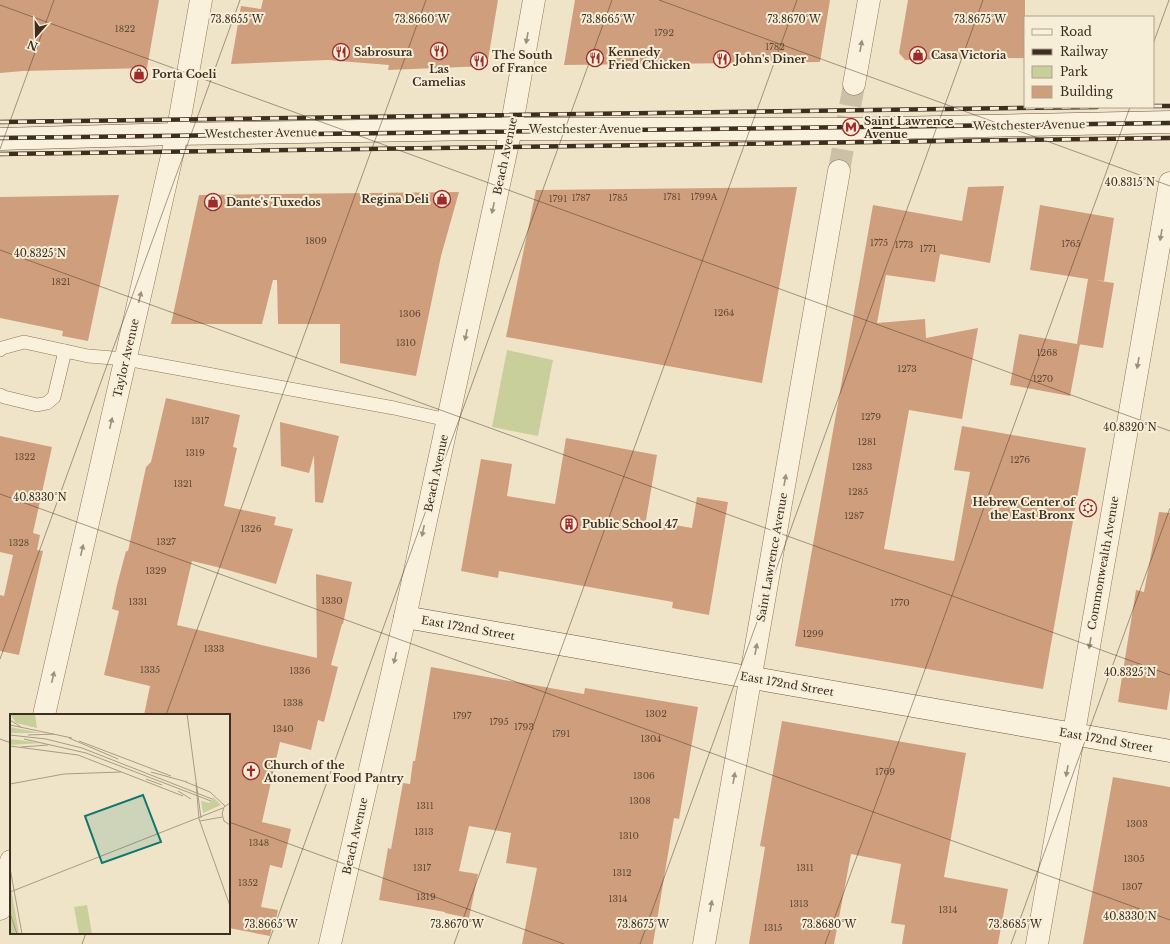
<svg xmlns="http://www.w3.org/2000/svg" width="1170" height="944" viewBox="0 0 1170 944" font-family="'Libre Baskerville',serif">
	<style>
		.green { fill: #c9cf9b }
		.building { fill: #cf9f7d }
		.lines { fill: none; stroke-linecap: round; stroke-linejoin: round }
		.street-tunnel { stroke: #ccc0a6; stroke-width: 22; stroke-dasharray: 22 11; stroke-linecap: butt }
		.lane-casing { stroke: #8d765c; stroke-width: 14 }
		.street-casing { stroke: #8d765c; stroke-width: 23 }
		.secondary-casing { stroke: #6f573f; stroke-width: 23 }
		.lane { stroke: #faf1dc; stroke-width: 13 }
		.street { stroke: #faf1dc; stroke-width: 22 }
		.secondary { stroke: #faf1dc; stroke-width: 22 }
		.rail-casing { stroke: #3d2e20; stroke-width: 4.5 }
		.rail { stroke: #f7eed8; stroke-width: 3; stroke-dasharray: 9; stroke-linecap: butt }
		.oneway { fill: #9c907e }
		.ticks { fill: none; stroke: #3d2e20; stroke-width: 1; stroke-opacity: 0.45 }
		.labels { text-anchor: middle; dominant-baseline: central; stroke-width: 4; stroke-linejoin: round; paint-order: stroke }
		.number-label { font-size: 9px; fill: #624a37 }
		.poi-label { font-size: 11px; font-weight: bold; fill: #3d2e20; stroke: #f7eed8; text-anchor: start }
		.street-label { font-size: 11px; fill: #3d2e20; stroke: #f7eed8 }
		.inset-road { fill: none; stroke: #a89b85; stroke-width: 1 }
		.view { fill: #0f766e; fill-opacity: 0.15; stroke: #0f766e; stroke-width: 2 }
		.inset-edge { fill: none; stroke: #3d2e20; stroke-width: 2 }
		.ticks-label { font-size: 10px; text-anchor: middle; fill: #3d2e20; stroke: #f7eed8; stroke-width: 4; stroke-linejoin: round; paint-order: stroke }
	</style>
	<rect width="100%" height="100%" fill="#f0e4c8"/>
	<path class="green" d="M507 350 553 360 538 436 492 427Z"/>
	<g class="building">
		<path d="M0 0H159L147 68 23 71 0 73Z"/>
		<path d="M263 0H498L487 66 388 70 389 65 327 60 231 64 241 6 261 9Z"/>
		<path d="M575 0H830L820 62 564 65Z"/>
		<path d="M908 0H1025V58L905 60 899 53Z"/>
		<path d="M1004 186 990 263 940 254 935 282 886 275 877 323 925 319 926 338 978 328 962 419 909 410 884 549 954 561 970 472 954 470 962 426 1086 448 1043 689 795 646 873 205 962 221 968 187Z"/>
		<path d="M797 187 762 383 506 337 536 190Z"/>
		<path d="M459 192 441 256 416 376 340 363V324H278L277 280H273L262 324H171L199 195Z"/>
		<path d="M119 195 88 341 62 336 63 331 0 318V197Z"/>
		<path d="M1040 205 1114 218 1104 281 1094 280 1114 283 1103 348 1078 344H1080L1070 396 1010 385 1019 334 1077 344 1088 279 1030 270Z"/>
		<path d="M166 398 240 415 233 447 237 448 224 506 276 517 274 525 293 529 276 584 217 567 192 561 177 625 317 658 316 574 352 582 343 624H342L331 665 338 667 324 722 318 720 311 750 280 742 262 822 291 829 282 868 270 865 261 907 278 910 275 923 272 927 270 936 229 928V715H144L150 686 104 675 119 611 112 609 117 585 126 551H128L146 467 151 462Z"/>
		<path d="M280 422 339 436 323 503 315 502 314 455 309 473 281 466Z"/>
		<path d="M0 436 52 447 33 533 40 535 37 550 43 551 19 655 0 651V595L4 596 13 555 0 552Z"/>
		<path d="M566 438 657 455 646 520 692 528 697 497 728 502 709 615 672 608 673 602 499 571 498 578 461 571 481 459 512 464 507 496 555 504Z"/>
		<path d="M1159 512 1170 513V690L1167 710 1118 702 1136 590 1144 592Z"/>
		<path d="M431 667 584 694 585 688 698 707 679 819 674 818 653 944H522L537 868 506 863 511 833 469 826 459 871 478 874 469 918 445 913V912L379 900 388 848 391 849 403 783 410 784 413 761H415Z"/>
		<path d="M782 721 966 753 944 877 1008 889 998 944H902L905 925 891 923 901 864 851 854 834 944H749L765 847 760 846Z"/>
		<path d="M1113 777 1170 787V944H1083Z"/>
	</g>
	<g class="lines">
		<path class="street-tunnel" d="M839 171 854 84"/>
		<g class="lane-casing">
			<g id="lane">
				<path d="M0 350 2 348 24 342 88 356 126 359 394 408 447 420"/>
				<path d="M0 395 4 397 37 405 47 403 54 397 65 351"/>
			</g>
		</g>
		<g class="street-casing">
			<g id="street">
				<path d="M854 84 869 0"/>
				<path d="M44 715 177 134 201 0"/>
				<path d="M0 909 11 861"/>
				<path d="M330 944 405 617 511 129 534 0"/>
				<path d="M704 944 839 171"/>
				<path d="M1037 944 1170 183"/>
			</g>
		</g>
		<g class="secondary-casing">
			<g id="secondary">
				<path d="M0 139 177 134 483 129H846L1170 122"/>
				<path d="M405 617 1170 751"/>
			</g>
		</g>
		<use href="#lane" class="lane"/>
		<use href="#street" class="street"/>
		<use href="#secondary" class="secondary"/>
		<g class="rail-casing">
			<g id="rail">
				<path d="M1153 106H1170"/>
				<path d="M0 122 1097 107"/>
				<path d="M0 138 1170 123"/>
				<path d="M0 154 1170 138"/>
			</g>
		</g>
		<use href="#rail" class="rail"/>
	</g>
	<defs><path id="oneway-solid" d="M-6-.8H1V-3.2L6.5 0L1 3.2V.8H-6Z"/></defs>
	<g class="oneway">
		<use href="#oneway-solid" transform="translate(527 38) rotate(100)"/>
		<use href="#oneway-solid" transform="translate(861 46) rotate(-80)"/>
		<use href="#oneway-solid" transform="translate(493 208) rotate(102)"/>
		<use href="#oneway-solid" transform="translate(1161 235) rotate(100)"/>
		<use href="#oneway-solid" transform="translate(140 297) rotate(-77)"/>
		<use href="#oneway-solid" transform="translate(466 335) rotate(102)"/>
		<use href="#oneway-solid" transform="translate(1138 363) rotate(100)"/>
		<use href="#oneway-solid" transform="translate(111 423) rotate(-77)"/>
		<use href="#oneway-solid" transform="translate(785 480) rotate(-80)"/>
		<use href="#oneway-solid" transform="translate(423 531) rotate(102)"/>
		<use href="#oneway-solid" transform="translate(82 550) rotate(-77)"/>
		<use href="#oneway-solid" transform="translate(1090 643) rotate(100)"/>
		<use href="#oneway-solid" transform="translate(756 649) rotate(-80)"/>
		<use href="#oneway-solid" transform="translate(395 658) rotate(103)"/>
		<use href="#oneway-solid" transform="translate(53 677) rotate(-77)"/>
		<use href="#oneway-solid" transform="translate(1067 771) rotate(100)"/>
		<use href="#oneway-solid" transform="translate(734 778) rotate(-80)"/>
		<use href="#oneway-solid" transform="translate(711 906) rotate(-80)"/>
	</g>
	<path class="ticks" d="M659 0 1170 186M0 5 1170 431M1153 44 1169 0M0 149 54 0M0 250 1170 675M0 494 1170 920M0 659 240 0M166 715 426 0M0 739 11 743M229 822 564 944M82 944 86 933M268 944 612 0M454 944 797 0M640 944 983 0M825 944 1130 107M1011 944 1170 508"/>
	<defs>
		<g id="restaurant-ring" transform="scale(0.9)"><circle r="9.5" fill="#f7eed8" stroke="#9e2a2b" stroke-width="1.5"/><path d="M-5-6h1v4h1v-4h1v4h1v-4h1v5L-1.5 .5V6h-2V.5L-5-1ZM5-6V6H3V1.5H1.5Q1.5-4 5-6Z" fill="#9e2a2b"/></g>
		<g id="shop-ring" transform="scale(0.9)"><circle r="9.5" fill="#f7eed8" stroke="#9e2a2b" stroke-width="1.5"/><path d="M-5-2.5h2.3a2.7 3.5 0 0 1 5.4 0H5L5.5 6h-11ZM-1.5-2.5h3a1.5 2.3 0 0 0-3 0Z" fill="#9e2a2b"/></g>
		<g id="metro-ring" transform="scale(0.9)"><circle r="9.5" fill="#f7eed8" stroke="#9e2a2b" stroke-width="1.5"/><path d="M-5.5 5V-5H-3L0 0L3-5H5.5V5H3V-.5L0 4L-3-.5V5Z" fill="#9e2a2b"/></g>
		<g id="synagogue-ring" transform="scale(0.9)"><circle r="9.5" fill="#f7eed8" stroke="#9e2a2b" stroke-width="1.5"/><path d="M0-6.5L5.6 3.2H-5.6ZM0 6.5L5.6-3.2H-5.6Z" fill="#9e2a2b"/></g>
		<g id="building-ring" transform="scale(0.9)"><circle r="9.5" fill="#f7eed8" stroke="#9e2a2b" stroke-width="1.5"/><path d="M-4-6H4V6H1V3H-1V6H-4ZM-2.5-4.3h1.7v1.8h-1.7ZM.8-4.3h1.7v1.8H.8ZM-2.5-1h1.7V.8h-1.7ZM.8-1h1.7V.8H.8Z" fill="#9e2a2b"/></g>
		<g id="church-ring" transform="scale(0.9)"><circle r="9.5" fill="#f7eed8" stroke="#9e2a2b" stroke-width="1.5"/><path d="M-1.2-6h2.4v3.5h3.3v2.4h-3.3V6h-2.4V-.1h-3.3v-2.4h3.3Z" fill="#9e2a2b"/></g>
	</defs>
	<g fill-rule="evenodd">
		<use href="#restaurant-ring" x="439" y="51"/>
		<use href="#restaurant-ring" x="341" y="52"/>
		<use href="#shop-ring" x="918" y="55"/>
		<use href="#restaurant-ring" x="595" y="58"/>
		<use href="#restaurant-ring" x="722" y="59"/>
		<use href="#restaurant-ring" x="479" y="61"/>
		<use href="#shop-ring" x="139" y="74"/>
		<use href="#metro-ring" x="851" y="127"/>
		<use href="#shop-ring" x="442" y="199"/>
		<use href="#shop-ring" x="213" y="202"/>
		<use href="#synagogue-ring" x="1088" y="508"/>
		<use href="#building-ring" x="569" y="524"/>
		<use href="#church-ring" x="251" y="771"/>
	</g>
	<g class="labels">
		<g class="number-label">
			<text x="125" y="28">1822</text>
			<text x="664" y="32">1792</text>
			<text x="775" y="46">1782</text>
			<text x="672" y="196">1781</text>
			<text x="704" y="196">1799A</text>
			<text x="581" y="197">1787</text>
			<text x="618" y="197">1785</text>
			<text x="558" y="198">1791</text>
			<text x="316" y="240">1809</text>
			<text x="879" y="242">1775</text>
			<text x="1071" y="243">1765</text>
			<text x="904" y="244">1773</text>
			<text x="928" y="248">1771</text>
			<text x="61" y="281">1821</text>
			<text x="724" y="312">1264</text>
			<text x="410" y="313">1306</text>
			<text x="406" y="342">1310</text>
			<text x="1047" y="352">1268</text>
			<text x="907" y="368">1273</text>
			<text x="1043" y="378">1270</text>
			<text x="871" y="416">1279</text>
			<text x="200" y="420">1317</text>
			<text x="867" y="441">1281</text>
			<text x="195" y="452">1319</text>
			<text x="25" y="456">1322</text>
			<text x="1020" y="459">1276</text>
			<text x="862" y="466">1283</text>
			<text x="183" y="483">1321</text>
			<text x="858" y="491">1285</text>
			<text x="854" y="515">1287</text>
			<text x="251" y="528">1326</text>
			<text x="166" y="541">1327</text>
			<text x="19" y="542">1328</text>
			<text x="156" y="570">1329</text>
			<text x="332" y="600">1330</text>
			<text x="138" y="601">1331</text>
			<text x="900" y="602">1770</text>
			<text x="813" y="633">1299</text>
			<text x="214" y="648">1333</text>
			<text x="150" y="669">1335</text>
			<text x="300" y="670">1336</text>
			<text x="293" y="702">1338</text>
			<text x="656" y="713">1302</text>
			<text x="462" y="715">1797</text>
			<text x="499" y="721">1795</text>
			<text x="524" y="726">1793</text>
			<text x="283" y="728">1340</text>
			<text x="561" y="733">1791</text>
			<text x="651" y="738">1304</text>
			<text x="885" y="771">1769</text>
			<text x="644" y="775">1306</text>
			<text x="640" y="800">1308</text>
			<text x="425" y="805">1311</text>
			<text x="1137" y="823">1303</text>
			<text x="424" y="831">1313</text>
			<text x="629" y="835">1310</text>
			<text x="259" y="842">1348</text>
			<text x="1134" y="858">1305</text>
			<text x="422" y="867">1317</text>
			<text x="805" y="867">1311</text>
			<text x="622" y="872">1312</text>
			<text x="248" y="882">1352</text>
			<text x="1132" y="886">1307</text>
			<text x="426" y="896">1319</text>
			<text x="618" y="898">1314</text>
			<text x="799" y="903">1313</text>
			<text x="948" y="909">1314</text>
			<text x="773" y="927">1315</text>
		</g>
		<g class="poi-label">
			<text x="354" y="52">Sabrosura</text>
			<text x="608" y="52">Kennedy<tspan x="608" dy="13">Fried Chicken</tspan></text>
			<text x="492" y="55">The South<tspan x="492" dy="13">of France</tspan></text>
			<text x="931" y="55">Casa Victoria</text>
			<text x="735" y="59">John's Diner</text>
			<text x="439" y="69" text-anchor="middle">Las<tspan x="439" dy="13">Camelias</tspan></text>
			<text x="152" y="74">Porta Coeli</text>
			<text x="864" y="121">Saint Lawrence<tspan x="864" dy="13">Avenue</tspan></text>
			<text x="429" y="199" text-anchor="end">Regina Deli</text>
			<text x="226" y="202">Dante's Tuxedos</text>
			<text x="1075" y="502" text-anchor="end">Hebrew Center of<tspan x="1075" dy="13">the East Bronx</tspan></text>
			<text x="582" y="524">Public School 47</text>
			<text x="264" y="765">Church of the<tspan x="264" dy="13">Atonement Food Pantry</tspan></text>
		</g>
		<g class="street-label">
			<text transform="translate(1029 125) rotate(-1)">Westchester Avenue</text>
			<text x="585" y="129">Westchester Avenue</text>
			<text transform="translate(261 133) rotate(-1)">Westchester Avenue</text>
			<text transform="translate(505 156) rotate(-78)">Beach Avenue</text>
			<text transform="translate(126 358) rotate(-77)">Taylor Avenue</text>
			<text transform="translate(436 473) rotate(-78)">Beach Avenue</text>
			<text transform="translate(772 557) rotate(-80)">Saint Lawrence Avenue</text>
			<text transform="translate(1103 563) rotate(-80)">Commonwealth Avenue</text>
			<text transform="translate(468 628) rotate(10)">East 172nd Street</text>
			<text transform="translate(787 684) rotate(10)">East 172nd Street</text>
			<text transform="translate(1106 740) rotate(10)">East 172nd Street</text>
			<text transform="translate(355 836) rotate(-77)">Beach Avenue</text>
		</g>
	</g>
	<g transform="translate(10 714)">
		<rect width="220" height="220" fill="#f0e4c8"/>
		<path d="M0 0H25L27 14 6 9ZM0 13 31 19H0ZM0 25 32 29 0 31ZM203 83 211 91 193 99 191 87 200 89ZM0 167 2 180 9 220H0ZM77 191 82 220H69L64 193Z" fill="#c9cf9b"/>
		<path class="inset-road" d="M177 0 191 104M0 6 11 13M0 11 62 24M0 21 36 25 72 34 202 85M18 21 44 20M59 24 108 45M14 25 76 39 201 87M69 27 161 62M0 32 68 41 173 82M11 33 38 31M141 58 177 68M136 65 152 71M176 68 200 78 215 92M186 69 189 105 220 192M0 70 54 60 111 58M168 77 181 85M220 89 214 93 212 100 214 107 220 111M190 107 212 103M0 154 12 220M0 178 213 94M0 199 7 220"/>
		<path class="view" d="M133 81 151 128 92 149 75 102Z"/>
		<rect width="220" height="220" class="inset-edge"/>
	</g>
	<g class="ticks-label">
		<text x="237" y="23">73.8655°W</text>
		<text x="422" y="23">73.8660°W</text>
		<text x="608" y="23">73.8665°W</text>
		<text x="794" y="23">73.8670°W</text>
		<text x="980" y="23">73.8675°W</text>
		<text x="1130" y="186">40.8315°N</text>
		<text x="40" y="257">40.8325°N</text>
		<text x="1130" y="431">40.8320°N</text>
		<text x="40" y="501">40.8330°N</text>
		<text x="1130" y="676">40.8325°N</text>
		<text x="1130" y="920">40.8330°N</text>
		<text x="271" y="928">73.8665°W</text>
		<text x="457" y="928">73.8670°W</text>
		<text x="643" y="928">73.8675°W</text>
		<text x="829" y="928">73.8680°W</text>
		<text x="1015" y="928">73.8685°W</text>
	</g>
	<rect x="1024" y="16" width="130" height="92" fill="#f7eed8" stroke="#ada18e"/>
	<rect x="1032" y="29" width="20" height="6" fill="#faf1dc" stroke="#ada18e"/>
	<text x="1060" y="36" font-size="12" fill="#3d2e20">Road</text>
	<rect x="1032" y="49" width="20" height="6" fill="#3d2e20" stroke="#ada18e"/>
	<text x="1060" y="56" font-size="12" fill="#3d2e20">Railway</text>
	<rect x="1032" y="66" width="20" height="12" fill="#c9cf9b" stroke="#ada18e"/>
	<text x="1060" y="76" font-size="12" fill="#3d2e20">Park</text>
	<rect x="1032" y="86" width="20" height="12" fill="#cf9f7d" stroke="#ada18e"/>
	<text x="1060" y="96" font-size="12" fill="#3d2e20">Building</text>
	<g transform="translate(36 36) rotate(200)" stroke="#f7eed8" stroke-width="3" paint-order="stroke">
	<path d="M0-3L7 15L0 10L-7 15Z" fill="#3d2e20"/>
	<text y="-6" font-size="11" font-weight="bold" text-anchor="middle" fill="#3d2e20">N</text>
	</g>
</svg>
